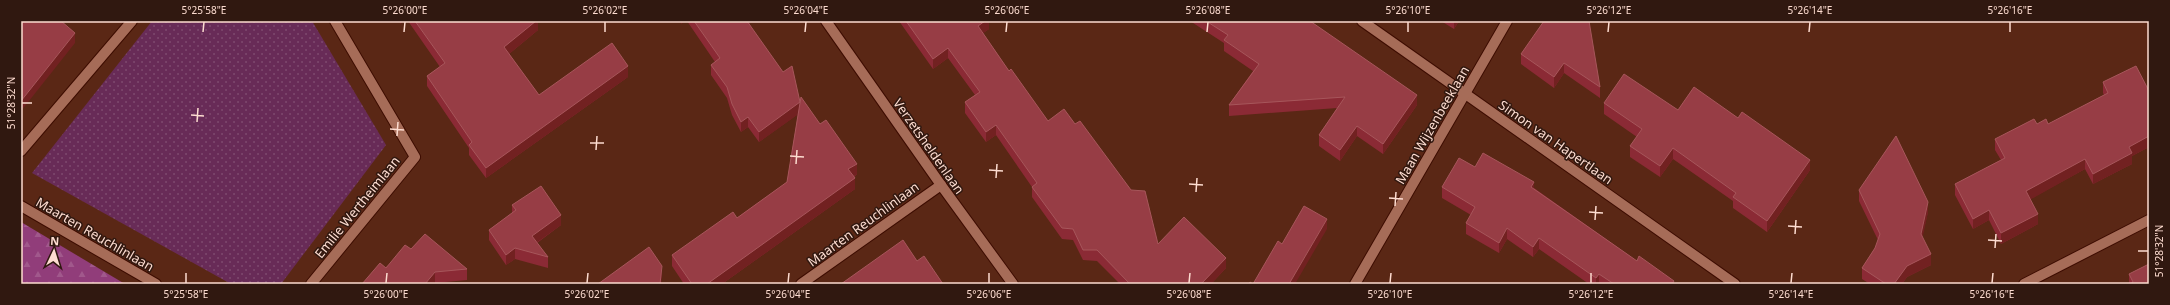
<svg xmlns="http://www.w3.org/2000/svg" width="2170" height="305" viewBox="0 0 2170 305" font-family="'Noto Sans',sans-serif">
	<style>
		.forest { fill: url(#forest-firs) }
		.park { fill: url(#park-dots) }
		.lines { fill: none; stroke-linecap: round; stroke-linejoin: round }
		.minor-casing { stroke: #3d0c00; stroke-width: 12 }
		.tertiary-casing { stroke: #3d0c00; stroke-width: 12 }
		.minor { stroke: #a66c58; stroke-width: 10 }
		.tertiary { stroke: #a66c58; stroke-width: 10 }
		.wall { fill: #8b2a35 }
		.shaded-wall { fill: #722121 }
		.building { fill: #973d45; stroke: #a7565b }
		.ticks { fill: none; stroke: #fddcd0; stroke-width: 1.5 }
		.labels { text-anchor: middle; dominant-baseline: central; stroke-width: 3; stroke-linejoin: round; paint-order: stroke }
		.street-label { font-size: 13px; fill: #fddcd0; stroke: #301810 }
		.neatline { fill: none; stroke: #fddcd0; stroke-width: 1.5 }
		.ticks-label { font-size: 10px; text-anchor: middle; fill: #fddcd0 }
	</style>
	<defs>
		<pattern id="forest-firs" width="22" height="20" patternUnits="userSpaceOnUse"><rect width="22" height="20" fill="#913d7a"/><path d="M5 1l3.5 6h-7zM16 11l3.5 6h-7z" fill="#a1588c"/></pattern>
		<pattern id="park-dots" width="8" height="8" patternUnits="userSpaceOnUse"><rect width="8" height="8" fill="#682b57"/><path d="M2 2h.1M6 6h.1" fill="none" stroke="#7e496e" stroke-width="1.8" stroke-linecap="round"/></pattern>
	</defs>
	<rect width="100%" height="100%" fill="#5a2715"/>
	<path class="forest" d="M21 222 125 284H21Z"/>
	<path class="park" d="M152 21H312L386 145 281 284H231L32 173Z"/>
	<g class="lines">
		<g class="minor-casing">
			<g id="minor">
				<path d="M1362 21 1735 284"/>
				<path d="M21 151 132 21"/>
				<path d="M21 206 156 284"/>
				<path d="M311 284 415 157 335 21"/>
				<path d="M801 284 941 185"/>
				<path d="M1355 284 1507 21"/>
				<path d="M2024 284 2149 220"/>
			</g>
		</g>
		<g class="tertiary-casing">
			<path id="tertiary" d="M826 21 941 185 1013 284"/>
		</g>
		<use href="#minor" class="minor"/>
		<use href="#tertiary" class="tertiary"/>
	</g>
	<g class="wall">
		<path d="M408 21H538V30L509 54 539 95 628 77 486 178 469 155V148L427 86V76L440 67Z"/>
		<path d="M687 21H750V26L800 102 820 124 857 174 854 177 855 189 722 284H684L672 266V255L737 218 787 182 798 114 759 142 748 127 741 132 732 115 727 98 711 75V65L715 62Z"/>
		<path d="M899 21H989V29L983 33 1009 71 1048 121 1158 244 1226 268 1211 284H1120L1097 261 1083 260 1073 240 1062 239 1032 197V187L996 135 986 142 965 113V102L975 95 948 58 933 69Z"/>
		<path d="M1190 21H1310L1417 105 1383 154 1357 136 1340 161 1319 146V135L1337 108 1229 116V105L1253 71 1224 51V43Z"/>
		<path d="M1441 21H1459L1454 29Z"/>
		<path d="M1544 21 1600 87V98L1564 73 1554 88 1521 64V54Z"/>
		<path d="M2103 82 2149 91V147L2132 156V164L2093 184 2085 169 2030 199 2038 224 2001 244 1989 220 1973 229 1955 195V184L2001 160 1995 150V139L2037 124H2048L2104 95 2103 93Z"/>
		<path d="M1604 103 1678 110 1810 170 1767 232 1733 208V201L1673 159 1660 177 1630 157V146L1637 137 1604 114Z"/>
		<path d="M1475 167 1534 188 1637 261 1674 284H1589L1539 249 1533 257 1507 239 1499 253 1466 234V223L1471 215 1442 198V187Z"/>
		<path d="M1859 190 1928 212 1922 237 1931 265 1907 277 1902 284H1870L1862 279V268L1875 248 1878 240 1859 201Z"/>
		<path d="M512 205 561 225 537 243 548 257V268L515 259 506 265 489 240V230L512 213Z"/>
		<path d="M411 249 467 269V280L435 283 434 284H362Z"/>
		<path d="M2129 274 2149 284H2129Z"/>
	</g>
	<g class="shaded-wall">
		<path d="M400 21H404L400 24Z"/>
		<path d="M536 21H538V30L504 58V47Z"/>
		<path d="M681 21H685L681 24Z"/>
		<path d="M747 21H750V29Z"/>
		<path d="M985 21H989V29L978 37V26Z"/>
		<path d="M1454 21H1459L1454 29Z"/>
		<path d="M75 33V43L21 111V101Z"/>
		<path d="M948 48V58L933 69V59Z"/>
		<path d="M1564 63V73L1554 88V77Z"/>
		<path d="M628 66V77L486 178V168Z"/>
		<path d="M1417 95V105L1383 154V144Z"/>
		<path d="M800 102V113L759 142V132Z"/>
		<path d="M748 117V127L741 132V122Z"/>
		<path d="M996 125V135L986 142V132Z"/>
		<path d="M1357 126V136L1340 161V150Z"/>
		<path d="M2149 136V147L2132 156V164L2093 184V174L2129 147Z"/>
		<path d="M1673 148V159L1660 177V166Z"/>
		<path d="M2085 159V169L2026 202V191Z"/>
		<path d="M1810 160V170L1767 232V221Z"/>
		<path d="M857 164V174L848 180V169Z"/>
		<path d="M855 178V189L722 284H707Z"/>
		<path d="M1534 182V193L1531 187Z"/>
		<path d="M1928 202V212L1921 245V234Z"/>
		<path d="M1989 210V220L1973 229V219Z"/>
		<path d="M2038 214V224L2001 244V233Z"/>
		<path d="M561 215V225L532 246V236Z"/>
		<path d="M1327 219V229L1295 284H1289Z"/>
		<path d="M1507 228V239L1499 253V243Z"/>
		<path d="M1539 238V249L1533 257V247Z"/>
		<path d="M515 248V259L506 265V255Z"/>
		<path d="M1931 254V265L1907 277 1902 284H1894L1907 266Z"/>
		<path d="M1226 258V268L1211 284H1201Z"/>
		<path d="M662 266V277L661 284H660Z"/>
		<path d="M435 272V283L434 284H425Z"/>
		<path d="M1599 274V284H1596V278Z"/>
	</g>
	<g class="building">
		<path d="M21 21H61L75 33 21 101Z"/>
		<path d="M415 21H536L504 47 539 95 612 43 628 66 486 168 469 145 472 142 427 76 445 63Z"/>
		<path d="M694 21H747L783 72 792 66 800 102 759 132 748 117 741 122 732 104 727 87 711 65 720 58Z"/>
		<path d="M906 21H985L978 26 1009 71 1011 69 1048 121 1064 109 1075 124 1080 121 1131 190 1145 191 1158 244 1184 217 1226 258 1201 284H1130L1097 250H1083L1073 229 1062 228 1032 187 1037 183 996 125 986 132 965 102 980 92 948 48 933 59Z"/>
		<path d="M1206 21H1310L1417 95 1383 144 1357 126 1340 150 1319 135 1345 97 1229 105 1259 64 1224 40 1228 35Z"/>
		<path d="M1544 21H1589L1600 87 1564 63 1554 77 1521 54Z"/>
		<path d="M2136 66 2149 91V136L2129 147 2132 153 2093 174 2085 159 2026 191 2038 214 2001 233 1989 210 1973 219 1955 184 2005 158 1995 139 2034 119 2037 124 2046 119 2048 124 2108 93 2103 82Z"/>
		<path d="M1624 74 1678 110 1694 87 1738 118 1742 112 1810 160 1767 221 1733 197 1736 193 1673 148 1660 166 1630 146 1642 129 1604 103Z"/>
		<path d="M801 97 820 124 826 120 857 164 848 169 855 178 707 284H692L672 255 733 212 737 218 787 182Z"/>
		<path d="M1896 136 1928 202 1921 234 1931 254 1907 266 1894 284H1886L1862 268 1875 248 1880 234 1859 190Z"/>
		<path d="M1483 153 1534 182 1531 187 1637 261 1639 256 1674 281 1672 284H1614L1599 274 1596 278 1539 238 1533 247 1507 228 1499 243 1466 223 1475 207 1442 187 1459 158 1475 167Z"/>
		<path d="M541 186 561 215 532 236 548 257 515 248 506 255 489 230 516 210 512 205Z"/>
		<path d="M1304 206 1327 219 1289 284H1249L1250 282 1253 284 1278 241 1282 244Z"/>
		<path d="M425 234 467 269 435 272 425 284H362L380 263 386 268 405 245 411 249Z"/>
		<path d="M903 240 917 261 924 256 943 284H841Z"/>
		<path d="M649 247 662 266 660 284H598Z"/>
		<path d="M2149 264V284H2130L2133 282 2129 274Z"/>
	</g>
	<path class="ticks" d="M203 32 204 22M404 32 405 22M605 32V22M805 32 806 22M1006 32 1007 22M1207 32 1208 22M1408 32V22M1608 32 1609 22M1809 32 1810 22M2010 32V22M22 103H32M191 115 204 116M197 122 198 108M390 129 404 130M397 136 398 122M590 143H604M596 150 597 136M790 156 804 157M796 164 797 150M989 170 1003 171M996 178 997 164M1189 184 1203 185M1196 192 1197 178M1389 198 1403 199M1395 206 1396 192M1589 212 1603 213M1595 220 1596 206M1788 226 1802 227M1795 234 1796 220M1988 240 2002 241M1995 248 1996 234M2138 251H2148M186 283V273M386 283 387 273M587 283 588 273M788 283 789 273M989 283V273M1189 283 1190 273M1390 283 1391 273M1591 283V273M1791 283 1792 273M1992 283 1993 273"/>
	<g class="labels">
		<g class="street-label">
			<text transform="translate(1432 125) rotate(-60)">Maan Wijzenbeeklaan</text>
			<text transform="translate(1556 142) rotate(35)">Simon van Hapertlaan</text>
			<text transform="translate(929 146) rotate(55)">Verzetsheldenlaan</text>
			<text transform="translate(357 207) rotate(-51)">Emilie Wertheimlaan</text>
			<text transform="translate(863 224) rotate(-36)">Maarten Reuchlinlaan</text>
			<text transform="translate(95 234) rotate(30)">Maarten Reuchlinlaan</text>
		</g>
	</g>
	<rect width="2170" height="305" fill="none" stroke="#301810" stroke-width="44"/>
	<g transform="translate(54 251) rotate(4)" stroke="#301810" stroke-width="3" paint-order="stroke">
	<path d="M0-3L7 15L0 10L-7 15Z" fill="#fddcd0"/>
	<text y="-6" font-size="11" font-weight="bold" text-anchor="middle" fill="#fddcd0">N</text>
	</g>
	<rect x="22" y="22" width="2126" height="261" class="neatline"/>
	<g class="ticks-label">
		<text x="204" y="14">5°25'58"E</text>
		<text x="405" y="14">5°26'00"E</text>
		<text x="605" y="14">5°26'02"E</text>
		<text x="806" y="14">5°26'04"E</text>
		<text x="1007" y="14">5°26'06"E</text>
		<text x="1208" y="14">5°26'08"E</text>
		<text x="1408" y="14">5°26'10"E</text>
		<text x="1609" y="14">5°26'12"E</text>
		<text x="1810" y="14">5°26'14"E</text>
		<text x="2010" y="14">5°26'16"E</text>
		<text transform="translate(11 103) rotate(-90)" y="4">51°28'32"N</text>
		<text transform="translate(2159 251) rotate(-90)" y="4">51°28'32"N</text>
		<text x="186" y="298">5°25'58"E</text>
		<text x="386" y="298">5°26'00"E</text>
		<text x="587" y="298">5°26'02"E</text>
		<text x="788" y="298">5°26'04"E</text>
		<text x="989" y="298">5°26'06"E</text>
		<text x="1189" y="298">5°26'08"E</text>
		<text x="1390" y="298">5°26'10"E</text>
		<text x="1591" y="298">5°26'12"E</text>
		<text x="1791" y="298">5°26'14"E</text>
		<text x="1992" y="298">5°26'16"E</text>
	</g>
</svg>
